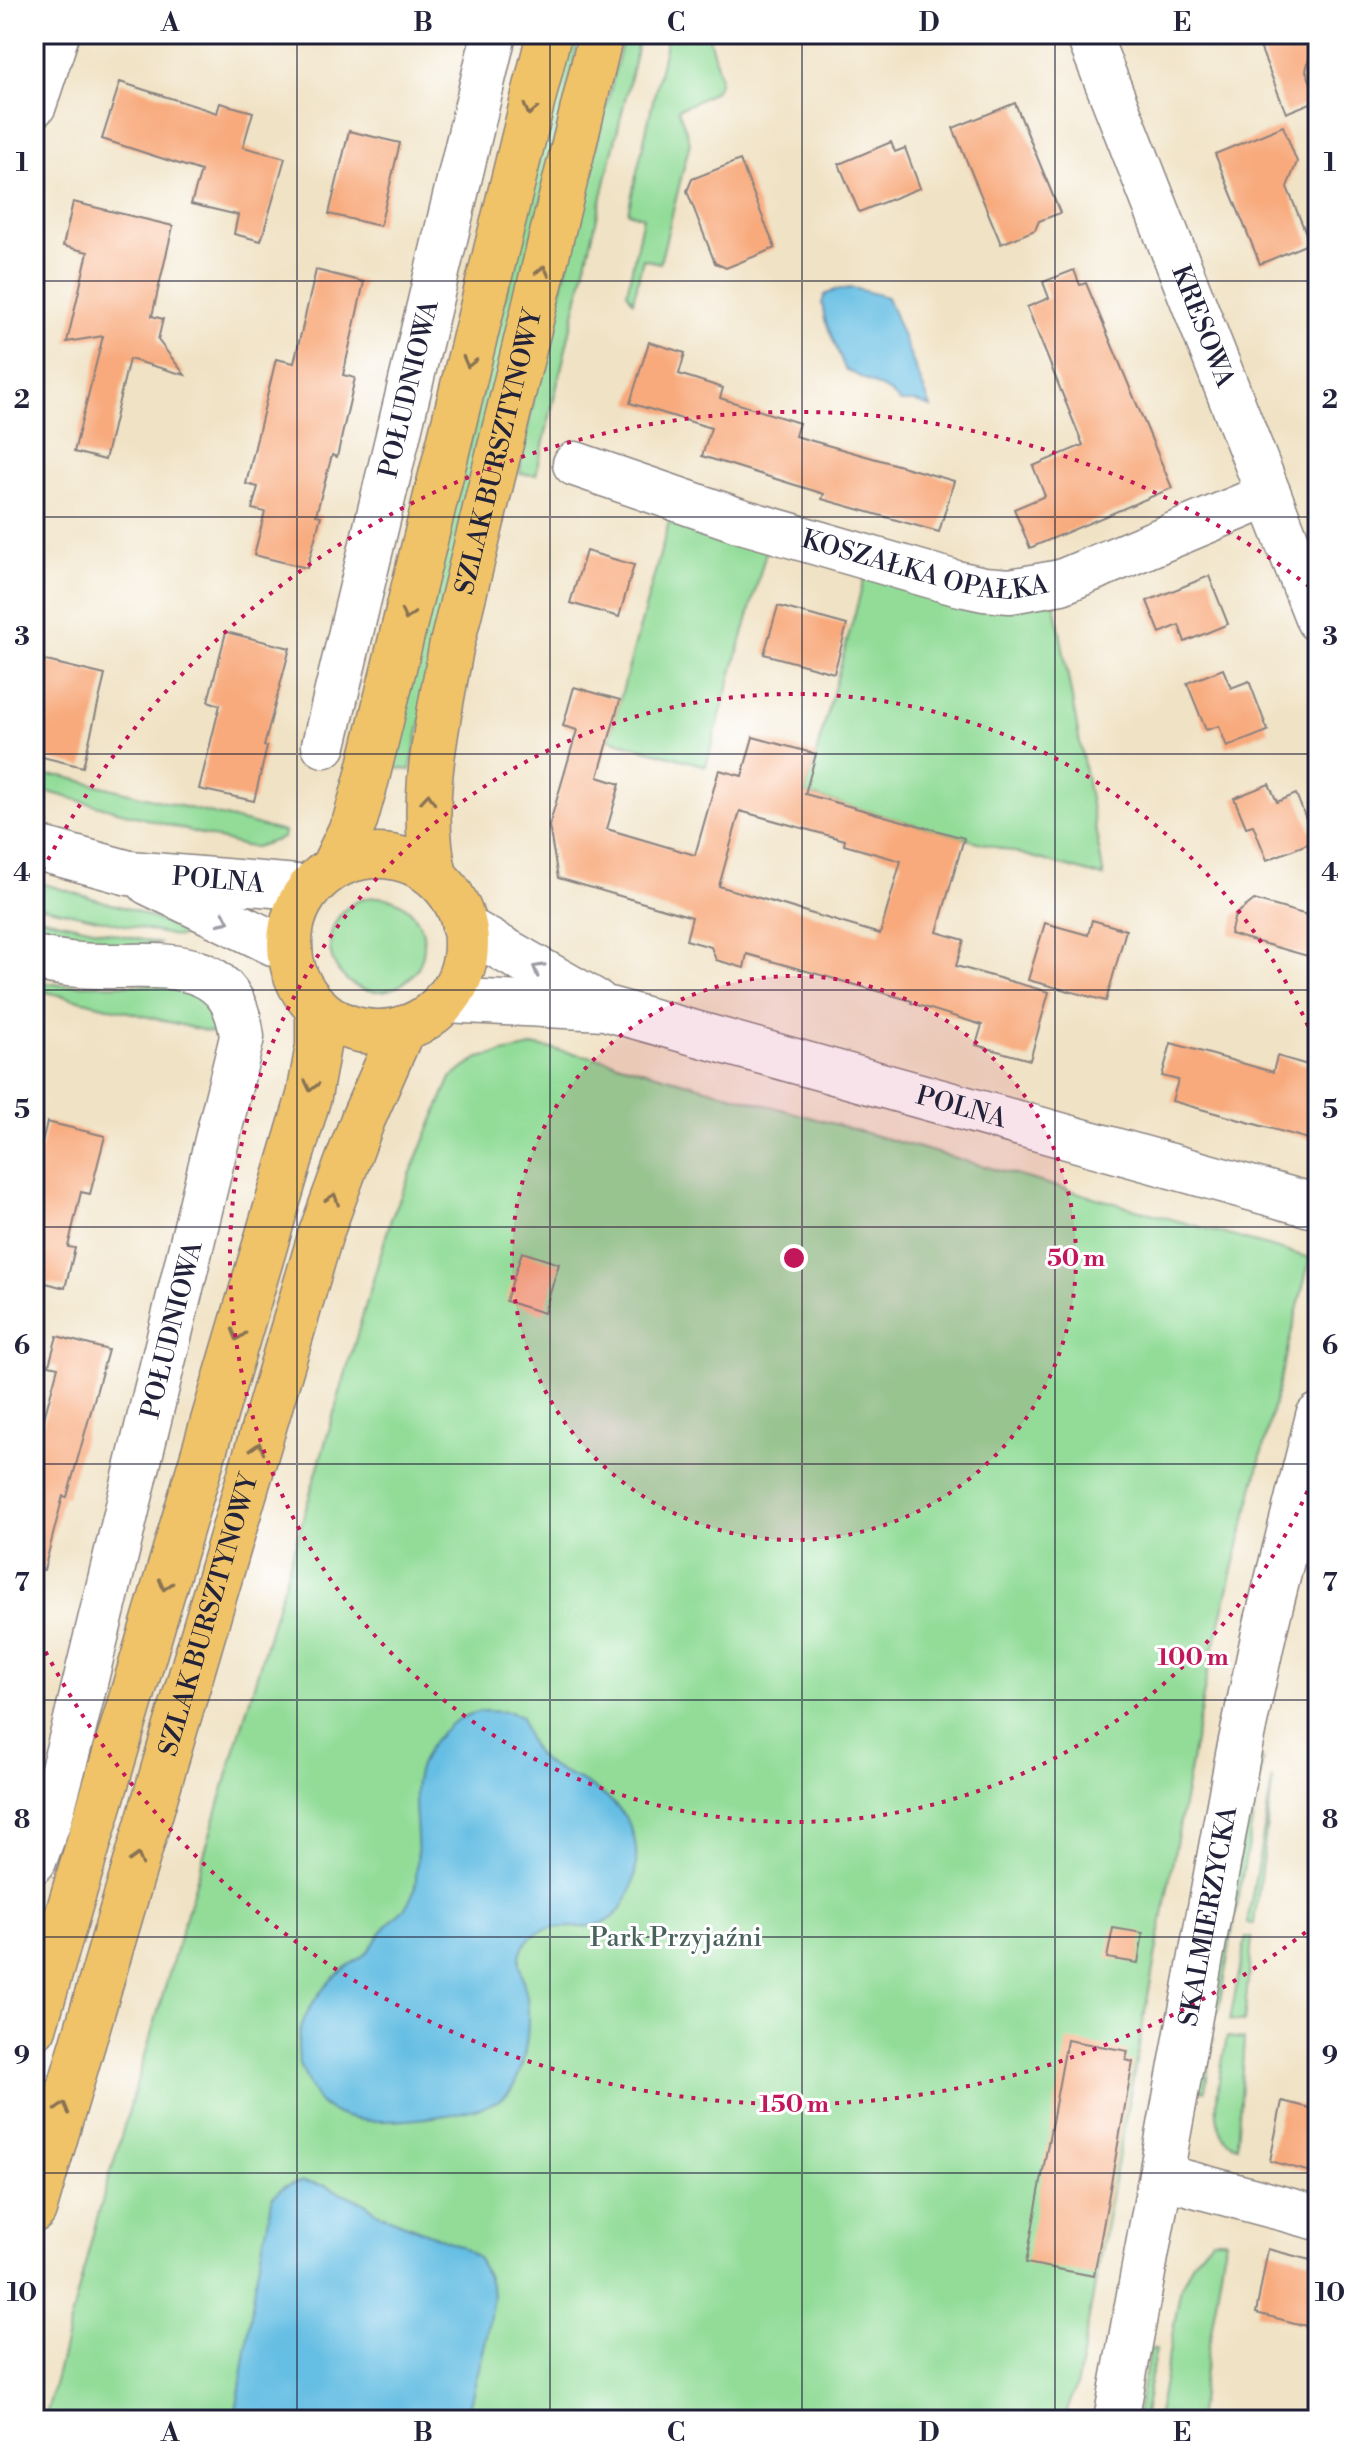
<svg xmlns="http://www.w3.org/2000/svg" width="1352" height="2454" viewBox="0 0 1352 2454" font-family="'Libre Bodoni',serif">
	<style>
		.green { fill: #92dc98; stroke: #5a7f6a; stroke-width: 2 }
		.water { fill: #65bee3; stroke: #44708f; stroke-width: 2 }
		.building { fill: #f8aa7d; fill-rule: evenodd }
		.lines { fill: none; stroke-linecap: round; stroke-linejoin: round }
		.minor-casing { stroke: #898280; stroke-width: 47 }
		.major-casing { stroke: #898280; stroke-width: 47 }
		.minor { stroke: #fff; stroke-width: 44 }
		.major { stroke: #f0c369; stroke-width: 44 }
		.oneway { stroke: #897252 }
		.oneway2 { stroke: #9c9ca7 }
		.grid { fill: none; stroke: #22223b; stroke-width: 2; stroke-opacity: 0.55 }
		.ring { fill: none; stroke: #c2185b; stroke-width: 4; stroke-dasharray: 4 8 }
		.labels { text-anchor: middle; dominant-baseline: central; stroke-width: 6; stroke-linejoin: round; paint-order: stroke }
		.street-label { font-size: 26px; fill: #22223b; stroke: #fff }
		.park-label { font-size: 26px; fill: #49635c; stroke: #fff }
		.centre { fill: #c2185b; stroke: #fff; stroke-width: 4 }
		.ring-label { font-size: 24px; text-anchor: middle; font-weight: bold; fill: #c2185b; stroke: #fff; stroke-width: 6; stroke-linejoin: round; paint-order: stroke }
		.neatline { fill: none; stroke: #22223b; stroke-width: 3 }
		.grid-label { font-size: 26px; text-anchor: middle; font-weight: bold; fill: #22223b }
	</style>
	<rect width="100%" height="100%" fill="#fff"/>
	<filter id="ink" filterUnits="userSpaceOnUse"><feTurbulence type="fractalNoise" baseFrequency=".0125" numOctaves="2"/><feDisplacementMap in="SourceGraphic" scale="16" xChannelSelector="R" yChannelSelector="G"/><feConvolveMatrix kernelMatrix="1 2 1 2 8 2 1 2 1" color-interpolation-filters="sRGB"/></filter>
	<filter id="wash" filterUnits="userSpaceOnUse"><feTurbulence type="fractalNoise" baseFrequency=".006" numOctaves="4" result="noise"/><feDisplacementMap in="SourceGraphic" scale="32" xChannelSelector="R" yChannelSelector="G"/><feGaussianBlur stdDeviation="1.8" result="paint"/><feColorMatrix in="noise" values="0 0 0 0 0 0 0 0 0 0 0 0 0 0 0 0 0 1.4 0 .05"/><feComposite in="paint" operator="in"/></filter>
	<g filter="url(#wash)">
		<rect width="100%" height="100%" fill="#f0e2c4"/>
		<g class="green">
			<path d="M569 34H580L410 770 391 767Z"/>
			<path d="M624 34H639L636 53 536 475 520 474 521 459 531 412Z"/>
			<path d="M668 34H708C721 86 735 86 678 109L690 142 660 263 643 259 633 301 627 292 643 217 628 212Z"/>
			<path d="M670 518 768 545 706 766 609 739Z"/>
			<path d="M866 573 1055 604 1104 877 805 794Z"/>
			<path d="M34 776H62L284 832 283 838 255 847 244 846 34 788Z"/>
			<path d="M34 881 136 911 181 930 184 935 179 937 34 905Z"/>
			<circle cx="377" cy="944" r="47"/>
			<path d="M34 916 161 944 127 947 34 940Z"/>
			<path d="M34 981 61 985H180L199 996 209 1007 222 1035 34 989Z"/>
			<path d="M537 1046 603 1059 1310 1258 1207 1675 1077 2383 1064 2420H45L96 2222 391 1219 451 1078 479 1058Z"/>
			<path d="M1318 1500V1532L1299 1610 1292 1608Z"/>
			<path d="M1257 1758 1263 1760 1218 2012 1211 2011Z"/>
			<path d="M1273 1778 1254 1924H1247Z"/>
			<path d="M1246 1937 1252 1938 1244 2022 1230 2020Z"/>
			<path d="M1207 2037 1213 2038 1205 2091 1197 2090Z"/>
			<path d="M1227 2037 1244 2039 1237 2145C1201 2135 1223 2064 1227 2037Z"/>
			<path d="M1212 2239H1226L1197 2420H1157L1181 2286 1194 2260Z"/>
			<path d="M1150 2349H1156L1143 2420H1136Z"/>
		</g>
		<g class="water">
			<path d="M853 288 887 297 931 407 916 402H900L891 393 845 369 825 320 822 303 825 295 835 290Z"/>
			<path d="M480 1711 510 1712 521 1717C525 1733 530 1748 542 1760 553 1770 567 1774 579 1780 608 1795 635 1816 636 1852 638 1882 626 1922 590 1926 566 1930 548 1921 528 1940 512 1957 524 1978 527 1998 530 2024 526 2085 501 2099 476 2114 406 2122 377 2121 358 2121 334 2117 320 2103 315 2098 311 2088 308 2082 284 2043 307 2004 336 1975 344 1967 356 1962 365 1954 373 1947 377 1937 383 1930 395 1917 407 1909 413 1893 417 1884 416 1872 417 1863 419 1838 414 1814 415 1790 416 1763 434 1733 457 1720 464 1716 472 1714 480 1711Z"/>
			<path d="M303 2181 326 2186 363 2202 382 2215 461 2246 478 2259 487 2275 493 2295 487 2336 466 2420H234C244 2373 249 2325 256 2278 260 2251 269 2226 272 2198L283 2187Z"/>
		</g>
		<g id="blocks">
			<g class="building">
				<path d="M1255 34H1315L1306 71 1318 100 1286 113Z"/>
				<path d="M120 82 217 113 220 103 253 112 243 147 285 158 261 241 234 234 238 215 191 204 201 171 102 139Z"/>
				<path d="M1015 103 1060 213 1039 221 1035 230 1001 244 953 128Z"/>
				<path d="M1283 126 1297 162 1287 187 1310 243 1260 264 1215 154Z"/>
				<path d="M349 131 400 143 380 226 329 214Z"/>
				<path d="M891 142 895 152 905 148 920 188 859 212 839 164Z"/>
				<path d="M740 160 775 248 726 268 715 263 687 191 692 179Z"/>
				<path d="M73 202 173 226 152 316 163 319 158 340 185 375 129 359 105 460 74 452 103 336 67 342 88 252 63 246Z"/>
				<path d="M316 270 364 282 343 375 355 378 337 457 332 455 316 515 321 516 307 568 254 555 265 512 252 509 258 487 246 484 276 359 294 363Z"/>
				<path d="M1074 270 1080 285 1086 283 1172 488 1030 548 1014 509 1045 496 1033 466 1083 445 1027 307 1049 298 1043 282Z"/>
				<path d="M649 342 685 353 679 374 723 388 720 398 799 423 795 436 954 481 939 532 822 499 824 494 702 456 711 428 630 403Z"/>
				<path d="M586 551 634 565 619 617 570 603Z"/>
				<path d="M1209 576 1228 624 1185 642 1179 625 1160 633 1147 601Z"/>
				<path d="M778 606 847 625 834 673 764 654Z"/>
				<path d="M226 632 290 648 264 746 267 747 254 801 199 789 220 705 208 701Z"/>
				<path d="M34 658 105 675 83 767 34 755Z"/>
				<path d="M1223 669 1231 688 1249 681 1268 731 1227 747 1219 726 1206 730 1187 683Z"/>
				<path d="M574 687 620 700 598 777 620 784 607 829 695 855 719 770 742 776 753 737 816 754 805 794 964 838 937 932 964 940 956 966 1049 992 1030 1060 976 1045 982 1025 911 1003 912 1001 747 954 744 968 716 960 711 947 686 940 692 917 558 878 549 826 577 730 563 726ZM740 811 845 840 844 845 901 861 880 934 719 886Z"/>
				<path d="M1269 784 1277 802 1296 794 1315 841 1267 860 1253 825 1246 827 1234 798Z"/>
				<path d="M1254 900 1318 918V959L1230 934 1235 915Z"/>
				<path d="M1092 920 1126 930 1106 1001 1028 980 1045 923 1088 935Z"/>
				<path d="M1171 1043 1273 1072 1277 1056 1318 1068V1121L1312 1140 1172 1101 1178 1080 1162 1076Z"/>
				<path d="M47 1122 105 1136 90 1194 81 1192 68 1247 75 1248 65 1288 34 1280V1174Z"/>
				<path d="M522 1252 559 1264 544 1313 506 1301Z"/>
				<path d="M57 1336 108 1350 67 1497 63 1496 44 1570 34 1569V1431L40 1433 58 1367 49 1365Z"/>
				<path d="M1113 1928 1143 1933 1138 1963 1107 1958Z"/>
				<path d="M1067 2040 1128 2051 1126 2060 1133 2062 1094 2276 1026 2263Z"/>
				<path d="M1282 2101 1318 2110V2174L1270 2161Z"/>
				<path d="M1268 2249 1318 2262V2329L1256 2313Z"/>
			</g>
		</g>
	</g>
	<g filter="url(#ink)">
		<use href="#blocks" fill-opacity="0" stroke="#898280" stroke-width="2"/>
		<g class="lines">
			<g class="minor-casing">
				<g id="minor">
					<path id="s1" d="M1088 34 1318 620"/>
					<path d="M34 105 57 34"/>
					<path id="s2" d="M575 464 738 520 956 583 984 589 1010 591 1061 582 1269 495"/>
					<path id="s3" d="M324 745 494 34"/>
					<path id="s4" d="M34 847 129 873 309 888"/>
					<path d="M149 883 290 951"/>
					<path d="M464 927 596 1002"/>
					<path d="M34 958C56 963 79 966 102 966 163 967 233 954 242 1037L74 1728 50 1817 34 1861"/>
					<path id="s5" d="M445 1000 605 1008 1318 1207"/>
					<path d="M1161 2176 1318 2218"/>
					<path id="s6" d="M1116 2420 1238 1755 1264 1633 1318 1416"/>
				</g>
			</g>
			<g class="major-casing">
				<g id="major">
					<circle cx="378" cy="944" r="88"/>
					<path d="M333 867 355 821 367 778 549 34"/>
					<path id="s7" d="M435 876C418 801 438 723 451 648L601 34"/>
					<path d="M34 2028 309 1096 318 1046V1008"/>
					<path id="s8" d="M34 2210 321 1233 363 1119 403 1028"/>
				</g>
			</g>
			<use href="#minor" class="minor"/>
			<use href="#major" class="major"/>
		</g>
		<defs><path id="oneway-chevron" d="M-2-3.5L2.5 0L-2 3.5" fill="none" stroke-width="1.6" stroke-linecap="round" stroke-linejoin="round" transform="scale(2)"/></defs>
		<g class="oneway">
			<use href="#oneway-chevron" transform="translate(530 110) rotate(104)"/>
			<use href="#oneway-chevron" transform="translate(543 271) rotate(-76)"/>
			<use href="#oneway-chevron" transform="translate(469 362) rotate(104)"/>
			<use href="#oneway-chevron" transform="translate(407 615) rotate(104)"/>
			<use href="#oneway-chevron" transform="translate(428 799) rotate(-85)"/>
			<use href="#oneway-chevron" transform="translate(311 1086) rotate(103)"/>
			<use href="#oneway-chevron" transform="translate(333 1199) rotate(-71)"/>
			<use href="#oneway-chevron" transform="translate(238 1335) rotate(106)"/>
			<use href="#oneway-chevron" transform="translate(258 1448) rotate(-74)"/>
			<use href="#oneway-chevron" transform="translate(165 1585) rotate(106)"/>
			<use href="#oneway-chevron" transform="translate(137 1859) rotate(-74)"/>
			<use href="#oneway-chevron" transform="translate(63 2108) rotate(-74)"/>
		</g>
		<g class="oneway2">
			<use href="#oneway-chevron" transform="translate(224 920) rotate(25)"/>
			<use href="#oneway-chevron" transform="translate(538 969) rotate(-150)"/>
		</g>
	</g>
	<path class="grid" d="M297 34V2420M550 34V2420M802 34V2420M1055 34V2420M34 281H1318M34 517H1318M34 754H1318M34 990H1318M34 1227H1318M34 1464H1318M34 1700H1318M34 1937H1318M34 2173H1318"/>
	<circle cx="794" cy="1258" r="282" fill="#c2185b" fill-opacity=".12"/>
	<g class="ring">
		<circle cx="794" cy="1258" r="282"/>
		<path d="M1317 1469A564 564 0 1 1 1317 1047"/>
		<path d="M1315 1925A846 846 0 0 1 37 1635M37 881A846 846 0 0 1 1315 591"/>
	</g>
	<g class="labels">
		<g class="street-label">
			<text stroke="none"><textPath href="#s1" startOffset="314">KRESOWA</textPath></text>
			<text stroke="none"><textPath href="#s3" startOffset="366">POŁUDNIOWA</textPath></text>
			<text stroke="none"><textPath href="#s7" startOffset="432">SZLAK BURSZTYNOWY</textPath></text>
			<text stroke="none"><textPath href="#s2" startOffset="366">KOSZAŁKA OPAŁKA</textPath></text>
			<text stroke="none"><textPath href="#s4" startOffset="188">POLNA</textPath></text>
			<text stroke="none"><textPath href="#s5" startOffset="530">POLNA</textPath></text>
			<text transform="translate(172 1330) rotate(-76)">POŁUDNIOWA</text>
			<text stroke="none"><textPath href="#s8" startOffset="620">SZLAK BURSZTYNOWY</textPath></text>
			<text stroke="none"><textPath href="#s6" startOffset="512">SKALMIERZYCKA</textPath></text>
		</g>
		<g class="park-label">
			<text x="676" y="1938">Park Przyjaźni</text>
		</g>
	</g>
	<circle cx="794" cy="1258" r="12" class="centre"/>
	<g class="ring-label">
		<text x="1076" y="1266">50 m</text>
		<text x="1193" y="1665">100 m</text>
		<text x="794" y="2112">150 m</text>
	</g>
	<rect width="1352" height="2454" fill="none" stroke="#fff" stroke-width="88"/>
	<rect x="44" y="44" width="1264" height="2366" class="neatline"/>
	<g class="grid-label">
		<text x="170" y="31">A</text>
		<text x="423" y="31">B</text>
		<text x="676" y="31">C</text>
		<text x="929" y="31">D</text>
		<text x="1182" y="31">E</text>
		<text x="22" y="171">1</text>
		<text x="1330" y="171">1</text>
		<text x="22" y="408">2</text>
		<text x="1330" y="408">2</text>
		<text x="22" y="645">3</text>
		<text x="1330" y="645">3</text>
		<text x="22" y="881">4</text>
		<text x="1330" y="881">4</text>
		<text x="22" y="1118">5</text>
		<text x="1330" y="1118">5</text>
		<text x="22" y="1354">6</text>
		<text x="1330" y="1354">6</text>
		<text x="22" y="1591">7</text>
		<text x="1330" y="1591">7</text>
		<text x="22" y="1828">8</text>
		<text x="1330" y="1828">8</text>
		<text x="22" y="2064">9</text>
		<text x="1330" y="2064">9</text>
		<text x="22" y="2301">10</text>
		<text x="1330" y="2301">10</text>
		<text x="170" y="2441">A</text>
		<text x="423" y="2441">B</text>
		<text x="676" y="2441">C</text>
		<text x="929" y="2441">D</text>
		<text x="1182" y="2441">E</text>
	</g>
</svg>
